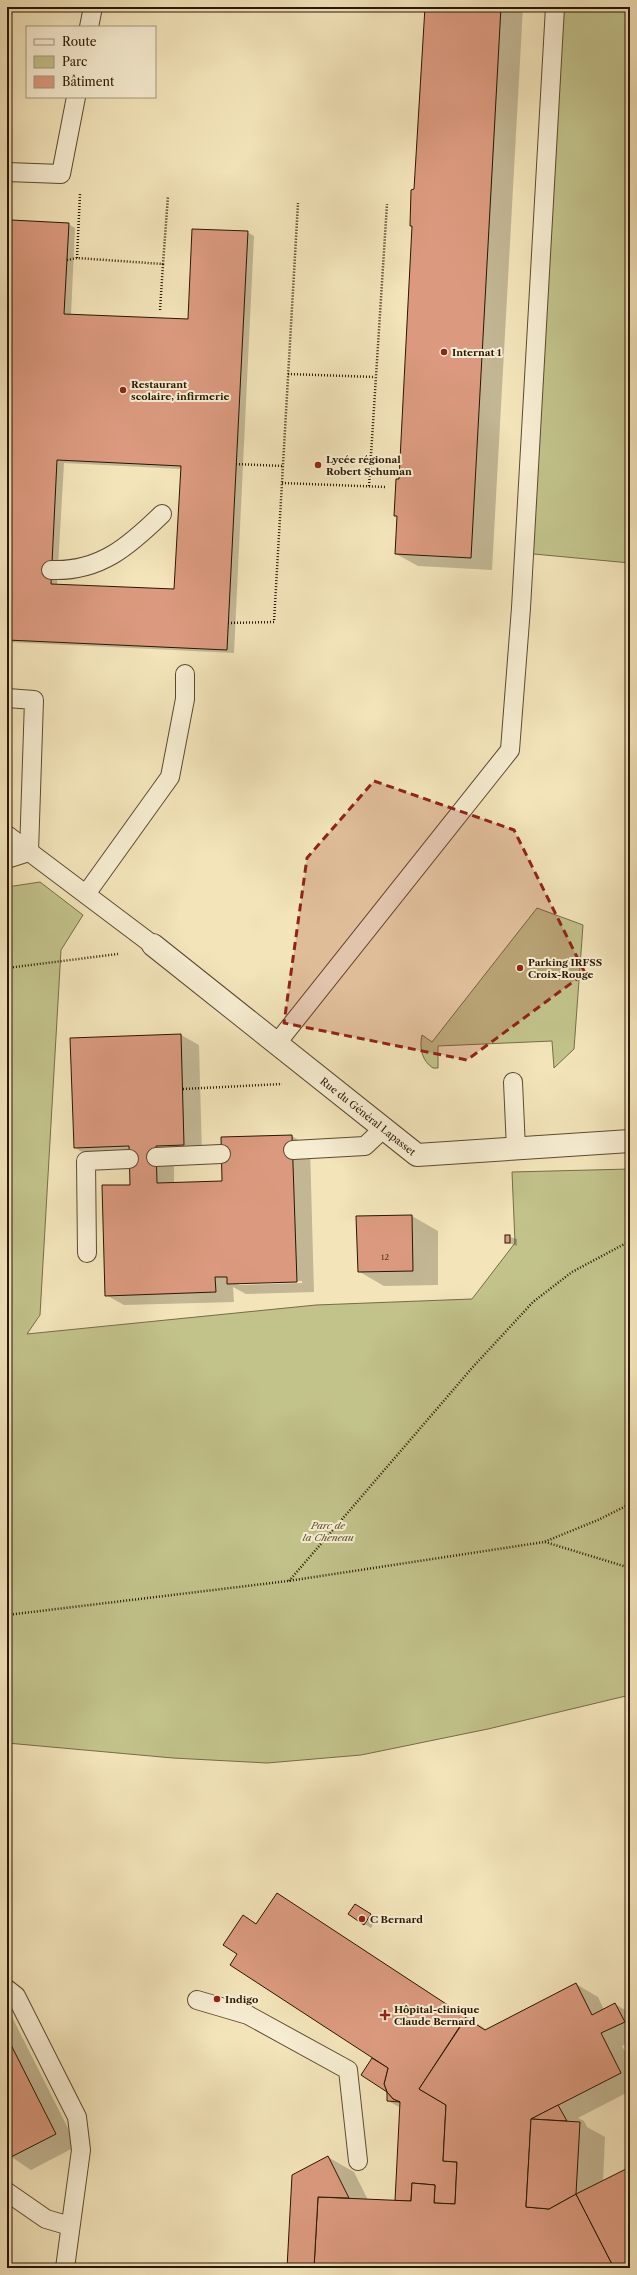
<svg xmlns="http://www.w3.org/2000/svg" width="637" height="2275" viewBox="0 0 637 2275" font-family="'Libre Caslon Text',serif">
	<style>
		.green { fill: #c2c28b; stroke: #766c46 }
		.shadow { fill: #0003; fill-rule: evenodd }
		.building { fill: #db9a7f; stroke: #291600; fill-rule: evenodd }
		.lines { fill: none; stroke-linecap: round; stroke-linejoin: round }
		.lane-casing { stroke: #5c4a2e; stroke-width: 20 }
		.street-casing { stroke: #5c4a2e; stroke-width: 24 }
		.path { stroke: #291600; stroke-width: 2.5; stroke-dasharray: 1 2; stroke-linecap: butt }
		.lane { stroke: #f7edd2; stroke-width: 18 }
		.street { stroke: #f7edd2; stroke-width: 22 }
		.marked { fill: #8f2418; fill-opacity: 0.2; stroke: #8f2418; stroke-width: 3; stroke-dasharray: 8 5; stroke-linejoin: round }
		.poi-dot { fill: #8f2418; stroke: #f7edd2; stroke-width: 1.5 }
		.labels { text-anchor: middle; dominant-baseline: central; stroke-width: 4; stroke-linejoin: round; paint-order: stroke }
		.number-label { font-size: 8px; fill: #563720 }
		.poi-label { font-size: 10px; font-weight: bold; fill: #291600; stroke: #f7edd2; text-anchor: start }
		.street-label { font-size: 10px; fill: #291600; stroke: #f7edd2 }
		.park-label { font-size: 10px; font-style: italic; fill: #5f5231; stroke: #f7edd2 }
	</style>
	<rect width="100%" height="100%" fill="#f3e4ba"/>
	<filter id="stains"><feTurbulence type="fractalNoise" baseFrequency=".005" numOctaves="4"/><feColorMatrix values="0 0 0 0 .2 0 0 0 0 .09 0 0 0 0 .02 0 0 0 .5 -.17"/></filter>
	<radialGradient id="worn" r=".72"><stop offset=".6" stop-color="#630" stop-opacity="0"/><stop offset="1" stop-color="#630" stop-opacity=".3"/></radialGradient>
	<g class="green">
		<path d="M555 7H630V563L523 553Z"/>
		<path d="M40 882 83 915 61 950 40 1315 27 1334 316 1305 472 1299 515 1243 512 1172 630 1169V1695L488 1729 361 1755 267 1763 173 1758 7 1743V887Z"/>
		<path d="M537 908 583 925 574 1049 554 1068 552 1041 438 1046V1068H433C422 1061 419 1048 422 1035L432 1042Z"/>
	</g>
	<g class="shadow">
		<path d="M426 7H523L492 570 418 566 396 554 398 517 395 515 400 480 413 227 411 226 415 190Z"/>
		<path d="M68 224 75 228 71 315 188 320 247 232 254 236 234 653 7 642V322ZM64 463 182 469 175 590 57 585Z"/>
		<path d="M181 1035 199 1045 202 1154 174 1155V1184L223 1182 292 1136 310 1147 314 1292 246 1294 233 1287 234 1302 124 1305 106 1295 131 1186 130 1157 93 1158 75 1148ZM302 1281V1283L239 1285 237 1283Z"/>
		<path d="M412 1216 438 1231V1285L384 1286 358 1271 357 1217Z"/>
		<path d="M506 1236 517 1239V1246L506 1242Z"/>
		<path d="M277 1894 487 2030 576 1984 598 1997 604 2010 615 2004 630 2013V2042L622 2046 630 2061V2091L578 2118 584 2121 587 2127 605 2137 603 2182 630 2168V2268H288L328 2157 354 2172 368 2200 396 2202 401 2108 388 2101V2092L362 2074 374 2058 238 1954 243 1916 257 1924Z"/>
		<path d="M362 1909 377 1918 371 1928 349 1914Z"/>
		<path d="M7 2012 10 2013 77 2146 31 2170 7 2154Z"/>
	</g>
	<g class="building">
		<path d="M425 7H501L471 558 395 554 397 516H394L396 479H399L412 226H410L411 190 414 189Z"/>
		<path d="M11 220 69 223 64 314 188 319 192 229 248 231 227 650 7 640V302ZM57 460 181 466 174 589 51 584Z"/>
		<path d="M181 1034 184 1145 156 1146 157 1183 222 1181 221 1137 292 1135 297 1282 227 1284V1277H215L216 1292 105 1296 102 1185H130L129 1146 74 1148 70 1038Z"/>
		<path d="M412 1215 413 1271 358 1272 356 1216Z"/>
		<rect x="505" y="1235" width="5" height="8"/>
		<path d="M277 1893 466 2017 419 2089 446 2105 443 2161 457 2162 455 2204 434 2203 435 2185 412 2183 411 2201H395L400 2102 393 2099 387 2092 384 2084 388 2068 230 1965 237 1954 223 1945 243 1915 256 1924Z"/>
		<path d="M355 1904 371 1914 364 1925 348 1914Z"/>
		<path d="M576 1983 592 2015 615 2003 625 2022 601 2033 621 2073 531 2119 526 2207 549 2209 576 2194 614 2268H314L318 2197 411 2201 412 2183 435 2185 434 2203 455 2204 457 2162 443 2161 446 2105 419 2089 466 2018 485 2030Z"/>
		<path d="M7 2037 56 2134 9 2158 7 2155Z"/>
		<path d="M372 2058 388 2068 384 2084 387 2092 361 2075Z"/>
		<path d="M387 2092 393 2099 400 2102 387 2101Z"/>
		<path d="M558 2105 567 2121 531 2119Z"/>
		<path d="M531 2119 580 2122 576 2194 549 2209 526 2207Z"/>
		<path d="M328 2156 349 2198 318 2197 314 2268H287L292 2175Z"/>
		<path d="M630 2167V2268H614L576 2194Z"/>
	</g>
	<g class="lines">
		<g class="lane-casing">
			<g id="lane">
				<path d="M89 27 93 7"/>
				<path d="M7 172 61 174 76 97"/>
				<path d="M51 570C100 572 129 546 162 514"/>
				<path d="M7 698 34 700 29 852"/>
				<path d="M7 835 153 945"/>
				<path d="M7 859 29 852"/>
				<path d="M86 894 170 777 185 699V674"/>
				<path d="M277 1043 510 750 521 608 555 7"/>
				<path d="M513 1082 516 1149"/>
				<path d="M293 1150 365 1146 384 1128"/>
				<path d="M156 1157 221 1154"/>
				<path d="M87 1253 86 1161 129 1159"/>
				<path d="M7 1989 16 1996 77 2117 81 2150 65 2268"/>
				<path d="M197 2000 248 2015 348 2070 358 2161"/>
				<path d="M7 2192 46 2219 70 2226"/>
			</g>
		</g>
		<g class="street-casing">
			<g id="street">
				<path id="s1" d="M153 945 417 1155 630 1141"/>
			</g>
		</g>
		<g class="path">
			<path d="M77 258 80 194"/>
			<path d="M67 260 77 258 163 264 168 196"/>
			<path d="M160 310 163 264"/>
			<path d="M288 374 375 377"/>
			<path d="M236 464 283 466"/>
			<path d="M282 483 386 487"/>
			<path d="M369 486 387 204"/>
			<path d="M228 623 274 622 298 203"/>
			<path d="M7 968 118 954"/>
			<path d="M183 1089 282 1084"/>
			<path d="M545 1542 630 1568"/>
			<path d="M289 1581 472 1368 533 1302 572 1272 630 1241"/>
			<path d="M7 1615 288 1581 544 1542 598 1520 630 1504"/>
		</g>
		<use href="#lane" class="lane"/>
		<use href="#street" class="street"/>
	</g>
	<path class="marked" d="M374 781 514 830 585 973 467 1060 284 1023 307 858Z"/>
	<g class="poi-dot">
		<circle cx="444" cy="352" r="4"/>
		<circle cx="123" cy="390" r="4"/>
		<circle cx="318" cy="465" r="4"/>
		<circle cx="520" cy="968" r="4"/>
		<circle cx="362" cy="1919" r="4"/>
		<circle cx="217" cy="1999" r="4"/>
		<path d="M383 2009h4v4h4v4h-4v4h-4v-4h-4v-4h4z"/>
	</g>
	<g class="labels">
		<g class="number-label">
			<text x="385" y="1257">12</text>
		</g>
		<g class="poi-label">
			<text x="452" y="352">Internat 1</text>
			<text x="131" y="384">Restaurant<tspan x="131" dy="12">scolaire, infirmerie</tspan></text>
			<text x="326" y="459">Lycée régional<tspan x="326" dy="12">Robert Schuman</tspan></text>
			<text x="528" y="962">Parking IRFSS<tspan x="528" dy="12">Croix-Rouge</tspan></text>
			<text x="370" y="1919">C Bernard</text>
			<text x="225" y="1999">Indigo</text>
			<text x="394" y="2009">Hôpital-clinique<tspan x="394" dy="12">Claude Bernard</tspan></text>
		</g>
		<g class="street-label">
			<text stroke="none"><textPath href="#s1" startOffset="275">Rue du Général Lapasset</textPath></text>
		</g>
		<g class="park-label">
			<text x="328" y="1525">Parc de<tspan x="328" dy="12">la Cheneau</tspan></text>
		</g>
	</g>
	<rect width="637" height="2275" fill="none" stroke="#f3e4ba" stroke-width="24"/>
	<rect x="8" y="8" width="621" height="2259" fill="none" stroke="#291600" stroke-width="2"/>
	<rect x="12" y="12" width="613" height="2251" fill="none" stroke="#291600"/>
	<rect x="26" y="26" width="130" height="72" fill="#f7edd2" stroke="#a5977e"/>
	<rect x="34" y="39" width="20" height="6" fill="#f7edd2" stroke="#a5977e"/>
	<text x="62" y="46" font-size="12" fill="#291600">Route</text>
	<rect x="34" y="56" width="20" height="12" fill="#c2c28b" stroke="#a5977e"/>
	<text x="62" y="66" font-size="12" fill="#291600">Parc</text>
	<rect x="34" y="76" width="20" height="12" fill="#db9a7f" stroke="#a5977e"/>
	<text x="62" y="86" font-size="12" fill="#291600">Bâtiment</text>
	<rect width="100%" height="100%" filter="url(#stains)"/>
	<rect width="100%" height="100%" fill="url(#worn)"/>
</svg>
